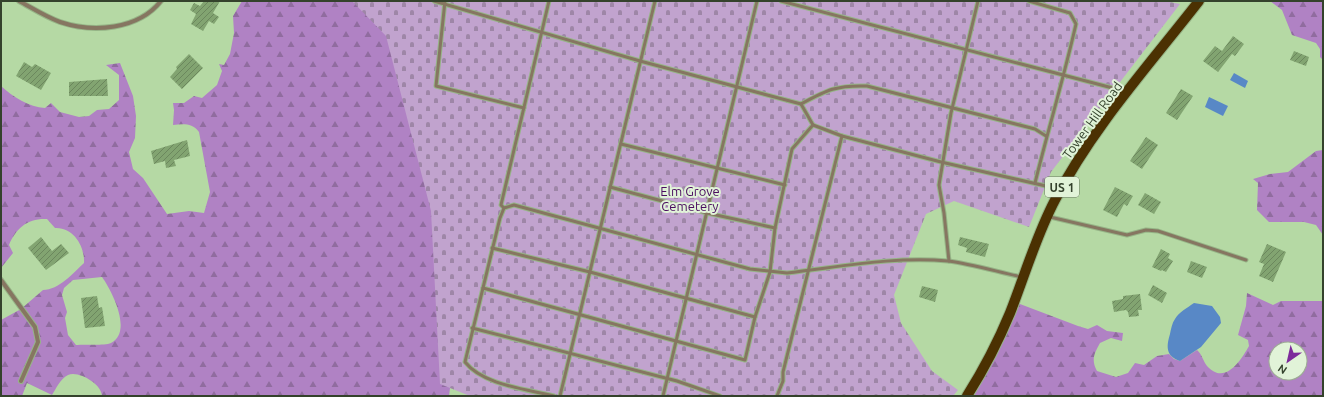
<svg xmlns="http://www.w3.org/2000/svg" width="1324" height="397" viewBox="0 0 1324 397" font-family="Ubuntu,sans-serif">
	<style>
		.forest { fill: url(#forest-firs); fill-rule: evenodd }
		.cemetery { fill: url(#cemetery-stones) }
		.water { fill: #5888c6 }
		.building { fill: url(#building-hatch) }
		.lines { fill: none; stroke-linecap: round; stroke-linejoin: round }
		.lane-casing { stroke: #96b587; stroke-width: 5 }
		.street-casing { stroke: #96b587; stroke-width: 6 }
		.primary-casing { stroke: #96b587; stroke-width: 12 }
		.lane { stroke: #867661; stroke-width: 3 }
		.street { stroke: #867661; stroke-width: 4 }
		.primary { stroke: #4b3102; stroke-width: 10 }
		.labels { text-anchor: middle; dominant-baseline: central; stroke-width: 4; stroke-linejoin: round; paint-order: stroke }
		.shield { fill: #e1f3d8; stroke: #687760; stroke-width: 1 }
		.shield-label { font-size: 12px; font-weight: bold; fill: #34422c }
		.street-label { font-size: 13px; fill: #34422c; stroke: #e1f3d8 }
		.park-label { font-size: 13px; fill: #4b0d60; stroke: #e1f3d8 }
	</style>
	<defs>
		<pattern id="forest-firs" width="22" height="20" patternUnits="userSpaceOnUse"><rect width="22" height="20" fill="#b082c4"/><path d="M5 1l3.5 6h-7zM16 11l3.5 6h-7z" fill="#906c9f"/></pattern>
		<pattern id="cemetery-stones" width="16" height="16" patternUnits="userSpaceOnUse"><rect width="16" height="16" fill="#c1a3ce"/><path d="M2 7V4a2 2 0 0 1 4 0v3zM10 15v-3a2 2 0 0 1 4 0v3z" fill="#9e86a7"/></pattern>
		<pattern id="building-hatch" width="6" height="6" patternUnits="userSpaceOnUse"><rect width="6" height="6" fill="#82a471"/><path d="M-1 1l2-2M0 6l6-6M5 7l2-2" fill="none" stroke="#6b875d"/></pattern>
	</defs>
	<rect width="100%" height="100%" fill="#b5d9a4"/>
	<g class="forest">
		<path d="M242 1H391L466 263 449 396H102C102 384 78 370 68 375 60 379 56 389 52 395L27 383 22 396H1V320L21 309 43 290C59 290 73 273 84 263 85 247 74 227 55 228L47 219C28 218 16 228 9 245L13 253 1 268V86C13 97 29 107 45 108L51 103 60 112 79 117 89 116 97 110 109 109 119 100V75L106 65 120 63 133 96 136 116 135 138 129 152 133 169 143 178 167 214 189 211 204 213 210 192 199 132C192 123 184 124 173 125L174 110 173 103H184L194 96 202 98 217 85 222 71 219 64 224 65 230 54 234 33 233 16ZM102 277C112 291 133 332 111 343 104 346 85 344 76 345L68 335 65 318 67 312 62 295 64 288 73 280Z"/>
		<path d="M1270 1H1323V60L1320 57V49L1316 43 1292 35 1282 10Z"/>
		<path d="M1323 150V235L1316 225 1304 222H1269L1257 210 1258 183 1253 179 1270 174 1288 172 1316 151Z"/>
		<path d="M1247 293 1273 305 1281 301H1323V396H966L1015 302 1078 326 1088 329 1097 325 1107 331 1123 333 1122 341 1111 338 1100 343C1094 354 1091 360 1097 371L1116 377 1128 373 1135 363 1144 365 1157 356 1169 354 1174 359 1180 361 1197 350C1202 354 1203 361 1207 366 1225 386 1241 360 1249 346L1248 340 1238 335 1246 306ZM1276 349H1300V373H1276Z"/>
	</g>
	<path class="cemetery" d="M352 1H1165L1180 4 1051 172 1029 227 954 201 926 214 894 295 901 323 932 371 958 390 953 396H470L440 384 431 211 386 36Z"/>
	<g class="water">
		<path d="M1234 73 1248 81 1245 88 1230 80Z"/>
		<path d="M1209 97 1228 106 1223 116 1205 107Z"/>
		<path d="M1194 303 1212 306 1220 317 1221 323 1201 347 1180 361C1166 356 1166 347 1170 334 1171 329 1172 323 1175 319 1179 312 1187 308 1194 303Z"/>
	</g>
	<g class="building">
		<path d="M204 1H220L213 13 219 17 214 24 209 21 203 31 191 24 196 14 190 10 194 3 200 6Z"/>
		<path d="M1233 36 1244 44 1235 56 1232 54 1218 72 1203 61 1215 46 1222 51Z"/>
		<path d="M1294 51 1309 57 1306 66 1290 60Z"/>
		<path d="M189 54 203 68 182 89 170 77 177 69 176 67Z"/>
		<path d="M24 62 32 67 35 64 51 73 41 90 16 76Z"/>
		<path d="M107 79 108 96H69V82Z"/>
		<path d="M1181 89 1193 96 1177 120 1166 113Z"/>
		<path d="M1146 137 1158 145 1142 169 1130 161Z"/>
		<path d="M187 140 190 156 174 160 176 166 166 168 165 161 154 164 151 151Z"/>
		<path d="M1115 187 1133 196 1127 206 1124 204 1117 217 1103 210Z"/>
		<path d="M1145 193 1161 202 1154 214 1138 205Z"/>
		<path d="M41 237 52 251 61 244 69 253 46 270 28 248Z"/>
		<path d="M960 237 989 244 985 257 966 252 967 248 958 245Z"/>
		<path d="M1267 244 1286 252 1273 282 1259 276 1264 264 1259 262Z"/>
		<path d="M1161 249 1170 254 1168 258 1173 261 1166 272 1162 270 1161 271 1152 267Z"/>
		<path d="M1191 261 1207 267 1202 278 1187 272Z"/>
		<path d="M1153 285 1167 293 1162 303 1148 295Z"/>
		<path d="M922 286 938 290 935 302 919 297Z"/>
		<path d="M1140 294 1142 310H1138L1139 316 1129 317 1128 312 1126 310 1114 312 1112 301 1123 299V296Z"/>
		<path d="M97 296 99 308 102 307 105 326 85 328 81 298Z"/>
	</g>
	<g class="lines">
		<g class="lane-casing">
			<g id="lane">
				<path d="M434 1 640 61 801 104C827 90 836 85 867 86L1035 129 1046 136"/>
				<path d="M445 1 436 86 524 108"/>
				<path d="M781 1 1124 91"/>
				<path d="M1029 1 1070 13 1076 24C1064 77 1048 130 1035 183"/>
				<path d="M801 104 813 125 842 136 941 162 1059 189"/>
				<path d="M621 144 785 185"/>
				<path d="M610 187 707 213 775 228"/>
				<path d="M504 208 501 205 549 1"/>
				<path d="M1050 217 1127 235 1146 230 1158 231 1246 260"/>
				<path d="M492 248 590 272 755 317"/>
				<path d="M949 261 944 213 939 185 951 113 978 1"/>
				<path d="M483 288 745 360 755 317 770 272 775 228 792 149 813 125"/>
				<path d="M472 328 677 381 720 396"/>
				<path d="M554 396C526 389 483 385 465 362L500 218 504 208 514 205 750 269 787 273C840 267 894 256 948 261 972 264 998 272 1022 277"/>
				<path d="M560 396 655 1"/>
				<path d="M663 396 757 1"/>
				<path d="M777 396 783 381V372L842 136"/>
			</g>
		</g>
		<g class="street-casing">
			<g id="street">
				<path d="M19 1C32 8 46 17 60 22 93 33 138 30 161 1"/>
				<path d="M1 280 35 327 38 342 21 381"/>
			</g>
		</g>
		<g class="primary-casing">
			<path id="primary" d="M967 396C984 369 998 342 1010 313 1025 275 1036 236 1055 200 1092 128 1150 64 1199 1"/>
		</g>
		<use href="#lane" class="lane"/>
		<use href="#street" class="street"/>
		<use href="#primary" class="primary"/>
	</g>
	<g class="labels">
		<rect class="shield" x="1045" y="177" width="34" height="20" rx="3"/>
		<g class="shield-label">
			<text x="1062" y="187">US 1</text>
		</g>
		<g class="street-label">
			<text transform="translate(1092 120) rotate(-54)">Tower Hill Road</text>
		</g>
		<g class="park-label">
			<text x="690" y="191">Elm Grove<tspan x="690" dy="15">Cemetery</tspan></text>
		</g>
	</g>
	<rect width="1324" height="397" fill="none" stroke="#34422c" stroke-width="4"/>
	<g transform="translate(1288 361) rotate(214)"><circle r="19" fill="#e1f3d8" stroke="#9cac93"/>
	<path d="M0-3L7 15L0 10L-7 15Z" fill="#7d2b9b"/>
	<text y="-6" font-size="11" font-weight="bold" text-anchor="middle" fill="#34422c">N</text>
	</g>
</svg>
